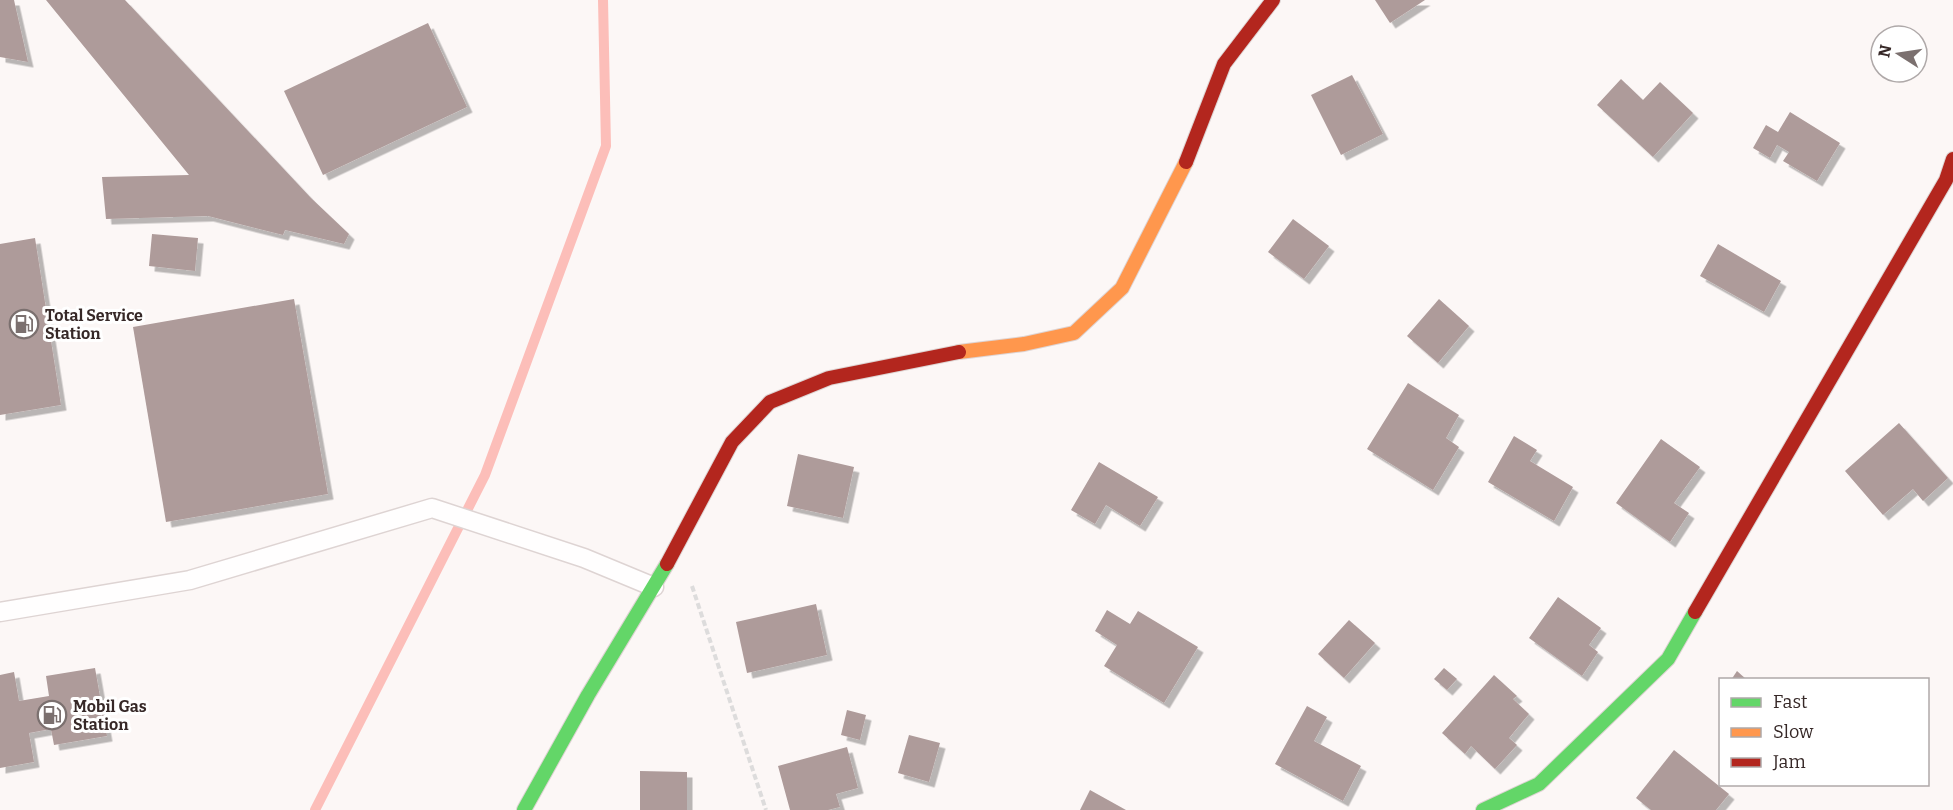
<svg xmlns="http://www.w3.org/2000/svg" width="1953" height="810" viewBox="0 0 1953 810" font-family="Bitter,serif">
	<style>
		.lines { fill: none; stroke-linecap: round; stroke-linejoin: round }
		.stream { stroke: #fcbeb9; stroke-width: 10 }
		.building { fill: #ae9b9a; filter: url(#shadow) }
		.lane-casing { stroke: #ded4d3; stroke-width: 21 }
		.fast-casing { stroke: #ded4d3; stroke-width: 16 }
		.slow-casing { stroke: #ded4d3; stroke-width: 16 }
		.jam-casing { stroke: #ded4d3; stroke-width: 16 }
		.path { stroke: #dddcdc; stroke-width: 4; stroke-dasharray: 6 3; stroke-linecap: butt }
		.lane { stroke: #fffefe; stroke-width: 18 }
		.fast { stroke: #63d668; stroke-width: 14 }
		.slow { stroke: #ff974d; stroke-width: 14 }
		.jam { stroke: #b3261e; stroke-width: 14 }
		.labels { text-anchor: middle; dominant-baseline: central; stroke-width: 6; stroke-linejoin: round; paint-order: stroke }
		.poi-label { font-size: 16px; font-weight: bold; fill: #362827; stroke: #fff; text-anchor: start }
	</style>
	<defs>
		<filter id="shadow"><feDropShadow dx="5.5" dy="5.5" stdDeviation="0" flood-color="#0004"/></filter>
	</defs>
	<rect width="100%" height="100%" fill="#fcf7f6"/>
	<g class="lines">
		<path class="stream" d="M315 810 485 475 606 146 603 0"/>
	</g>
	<g class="building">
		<path d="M0 0H14L28 62 0 57Z"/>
		<path d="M46 0H125L311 198 349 234 344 244 285 230 283 235 208 216 106 219 102 177 189 175Z"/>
		<path d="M1375 0H1425L1390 23Z"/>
		<path d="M428 23 467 107 323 175 284 91Z"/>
		<path d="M1352 75 1383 134 1341 155 1311 95Z"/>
		<path d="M1621 79 1643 100 1660 82 1693 113 1653 157 1597 105Z"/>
		<path d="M1790 112 1840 143 1817 181 1783 161 1789 152 1777 145 1770 158 1753 148 1766 125 1778 132Z"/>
		<path d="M1293 219 1329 246 1304 279 1268 252Z"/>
		<path d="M152 234 198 238 195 271 149 266Z"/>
		<path d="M35 238 61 405 0 415V244Z"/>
		<path d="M1718 244 1781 281 1764 312 1700 276Z"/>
		<path d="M294 299 328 494 166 522 133 327Z"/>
		<path d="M1439 299 1469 326 1438 363 1407 336Z"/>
		<path d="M1408 383 1459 415 1446 438 1459 447 1433 490 1367 449Z"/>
		<path d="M1899 423 1948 478 1923 501 1913 489 1883 515 1845 471Z"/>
		<path d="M1514 436 1537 450 1530 461 1573 487 1554 521 1488 482Z"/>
		<path d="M1661 439 1700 467 1674 503 1689 513 1670 542 1616 503Z"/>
		<path d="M798 454 854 467 843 518 787 506Z"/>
		<path d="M1099 462 1158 497 1140 526 1106 505 1095 524 1071 510Z"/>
		<path d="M1558 597 1601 628 1589 645 1598 652 1582 676 1529 638Z"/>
		<path d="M816 604 827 655 747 673 736 622Z"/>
		<path d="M1107 610 1130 624 1138 611 1198 647 1164 703 1104 666 1117 645 1095 631Z"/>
		<path d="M1349 620 1375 643 1344 678 1318 654Z"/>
		<path d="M95 668 107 736 54 745 51 729 29 733 34 762 0 768V675L14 672 19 701 49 696 46 676Z"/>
		<path d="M1444 668 1457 679 1447 690 1434 679Z"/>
		<path d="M1737 671 1747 680H1731Z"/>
		<path d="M1494 675 1517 696 1513 699 1529 714 1509 738 1517 745 1495 769 1471 746 1465 754 1442 733Z"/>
		<path d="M1307 706 1327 717 1314 741 1361 766 1343 801 1275 764Z"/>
		<path d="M847 710 866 715 860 740 841 735Z"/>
		<path d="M909 735 940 743 929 782 898 773Z"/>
		<path d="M847 747 858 788 836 794 840 807 828 810H790L778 766Z"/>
		<path d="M1674 750 1729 794 1716 810H1651L1636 798Z"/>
		<path d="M640 771 687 772V810H640Z"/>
		<path d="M1090 790 1126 810H1080Z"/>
	</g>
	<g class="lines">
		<g class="lane-casing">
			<path id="lane" d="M0 612 190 580 432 508 584 558 654 587"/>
		</g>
		<g class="fast-casing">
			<g id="fast">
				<path d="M524 810 588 695 667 564"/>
				<path d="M1483 810 1539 784 1668 659 1695 612"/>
			</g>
		</g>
		<g class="slow-casing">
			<path id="slow" d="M959 352 1024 344 1074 333 1122 288 1186 162"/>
		</g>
		<g class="jam-casing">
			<g id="jam">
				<path d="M1186 162 1224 64 1273 0"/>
				<path d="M667 564 732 442 770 402 829 378 959 352"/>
				<path d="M1695 612 1946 180 1953 159"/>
			</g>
		</g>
		<path class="path" d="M692 586 766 810"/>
		<use href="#lane" class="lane"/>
		<use href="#fast" class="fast"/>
		<use href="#slow" class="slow"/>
		<use href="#jam" class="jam"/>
	</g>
	<defs>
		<g id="fuel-ring" transform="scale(1.5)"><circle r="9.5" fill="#fff" stroke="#7b706f" stroke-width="1.5"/><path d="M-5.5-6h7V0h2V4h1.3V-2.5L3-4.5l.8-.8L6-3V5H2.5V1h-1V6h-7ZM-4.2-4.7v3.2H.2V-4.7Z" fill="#7b706f"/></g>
	</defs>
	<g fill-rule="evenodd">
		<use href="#fuel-ring" x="24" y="324"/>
		<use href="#fuel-ring" x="52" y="715"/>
	</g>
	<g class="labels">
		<g class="poi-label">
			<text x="45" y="315">Total Service<tspan x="45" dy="18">Station</tspan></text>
			<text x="73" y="706">Mobil Gas<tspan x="73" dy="18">Station</tspan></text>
		</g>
	</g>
	<rect x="1719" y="678" width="210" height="108" fill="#ffffff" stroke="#afa9a9" stroke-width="1.5"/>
	<rect x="1731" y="698" width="30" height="9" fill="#63d668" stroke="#afa9a9" stroke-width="1.5"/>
	<text x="1773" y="708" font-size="18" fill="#362827">Fast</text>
	<rect x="1731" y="728" width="30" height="9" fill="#ff974d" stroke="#afa9a9" stroke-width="1.5"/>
	<text x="1773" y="738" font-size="18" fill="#362827">Slow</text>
	<rect x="1731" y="758" width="30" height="9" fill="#b3261e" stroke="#afa9a9" stroke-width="1.5"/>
	<text x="1773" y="768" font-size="18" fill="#362827">Jam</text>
	<g transform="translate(1899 54) rotate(282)"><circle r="28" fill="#ffffff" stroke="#afa9a9" stroke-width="1.5"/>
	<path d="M0-4.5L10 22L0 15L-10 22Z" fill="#7b706f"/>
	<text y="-9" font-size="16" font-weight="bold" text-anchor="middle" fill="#362827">N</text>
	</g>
</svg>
